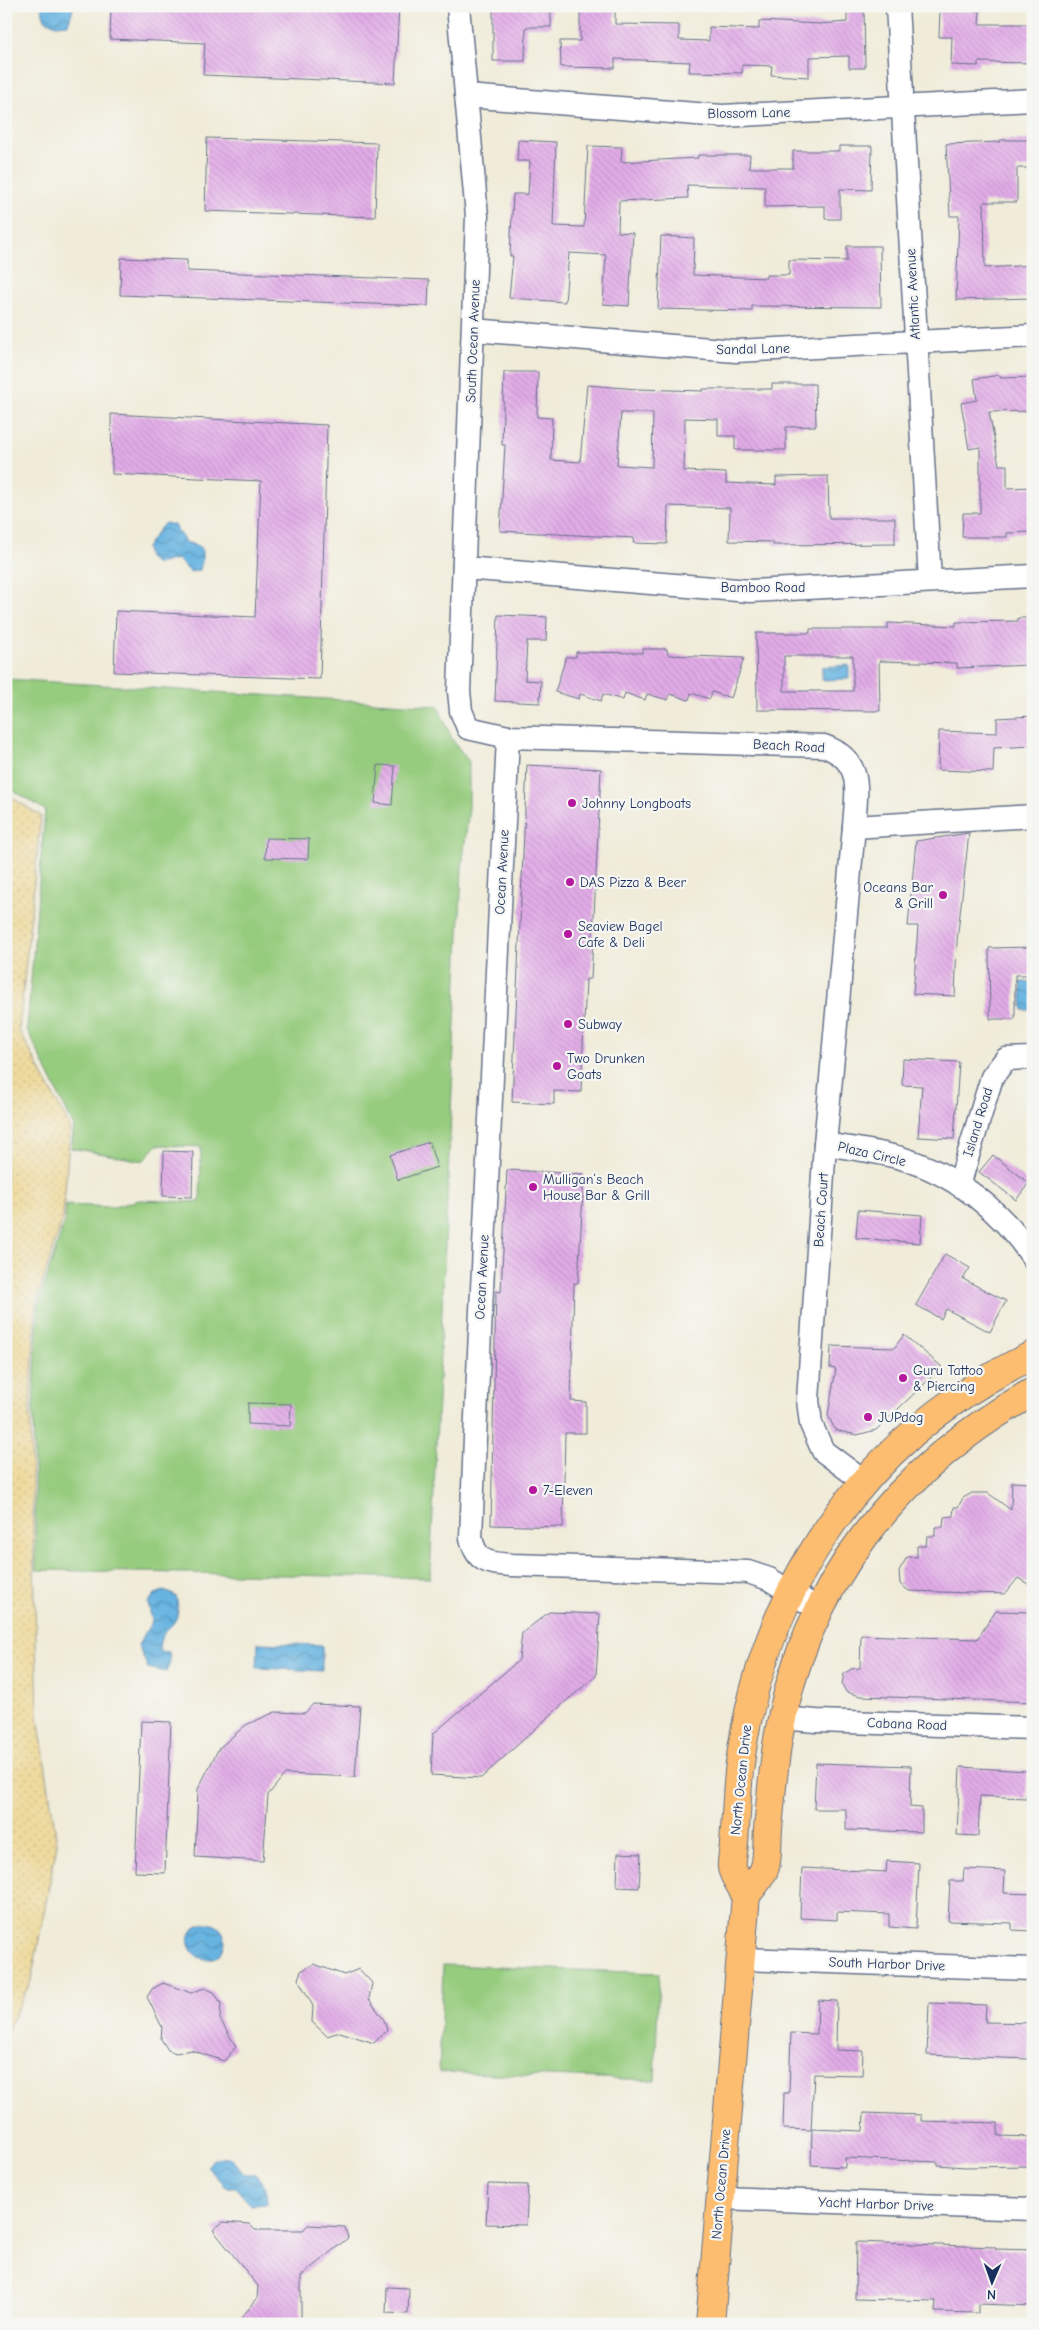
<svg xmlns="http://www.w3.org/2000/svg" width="1039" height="2330" viewBox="0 0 1039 2330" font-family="'Comic Neue',sans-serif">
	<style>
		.sand { fill: url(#sand-dots); stroke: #84847e }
		.park { fill: #96cc7e; stroke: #587e6e }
		.water { fill: url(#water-waves); stroke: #4272a0 }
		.building { fill: url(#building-back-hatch); fill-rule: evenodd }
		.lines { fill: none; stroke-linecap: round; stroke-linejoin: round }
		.minor-casing { stroke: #667189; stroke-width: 25 }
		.major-casing { stroke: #667189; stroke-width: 30 }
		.minor { stroke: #fff; stroke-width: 22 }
		.major { stroke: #fcbd6f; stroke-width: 28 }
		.poi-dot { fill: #b5179e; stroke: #f6f6f2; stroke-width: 2 }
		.labels { text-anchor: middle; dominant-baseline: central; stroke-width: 4.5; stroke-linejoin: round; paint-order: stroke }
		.street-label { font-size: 14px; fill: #1b2f5e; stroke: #f6f6f2 }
		.poi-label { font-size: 14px; fill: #1b2f5e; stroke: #f6f6f2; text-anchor: start }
	</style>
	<defs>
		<pattern id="sand-dots" width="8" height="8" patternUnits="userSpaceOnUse" patternTransform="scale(1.25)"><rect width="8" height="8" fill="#eeda9e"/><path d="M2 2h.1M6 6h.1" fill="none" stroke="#ccbb8a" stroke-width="1.8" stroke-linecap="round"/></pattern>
		<pattern id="water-waves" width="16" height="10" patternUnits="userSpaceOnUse" patternTransform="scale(1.25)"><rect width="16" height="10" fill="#68b4e1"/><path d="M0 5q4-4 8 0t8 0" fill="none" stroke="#5593ba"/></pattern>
		<pattern id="building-back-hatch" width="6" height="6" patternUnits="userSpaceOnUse" patternTransform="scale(1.25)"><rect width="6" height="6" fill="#e2ace7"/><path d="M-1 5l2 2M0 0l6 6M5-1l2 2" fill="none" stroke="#c194c9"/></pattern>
	</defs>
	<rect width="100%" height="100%" fill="#f6f6f2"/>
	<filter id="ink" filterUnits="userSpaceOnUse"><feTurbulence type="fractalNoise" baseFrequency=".02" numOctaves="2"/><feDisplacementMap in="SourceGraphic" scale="10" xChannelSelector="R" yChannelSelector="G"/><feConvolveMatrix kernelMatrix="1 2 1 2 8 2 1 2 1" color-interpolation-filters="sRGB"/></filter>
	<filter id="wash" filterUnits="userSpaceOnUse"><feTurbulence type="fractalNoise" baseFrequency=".0096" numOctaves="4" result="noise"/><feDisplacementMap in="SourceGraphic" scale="20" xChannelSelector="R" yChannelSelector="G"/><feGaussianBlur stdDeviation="1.12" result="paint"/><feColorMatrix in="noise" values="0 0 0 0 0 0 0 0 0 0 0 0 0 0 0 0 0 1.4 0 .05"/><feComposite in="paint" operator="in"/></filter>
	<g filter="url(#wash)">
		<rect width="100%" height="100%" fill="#f0ecd9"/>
		<path class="sand" d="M6 794 41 816 19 1030 70 1127 63 1217 36 1303 30 1409 38 1716 57 1844 31 1981 6 2033Z"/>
		<g class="park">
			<path d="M6 679 438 706 452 739 469 762V808L462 869 430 1578 36 1570 33 1408 38 1305 65 1220 66 1205 114 1207 139 1200 200 1202 201 1147 157 1145 143 1161 71 1148 74 1127 27 1029 45 810 6 786Z"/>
			<path d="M443 1965 659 1973 655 2080 439 2072Z"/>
		</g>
		<g class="water">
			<path d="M41 6H74L68 24 56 25 45 20Z"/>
			<path d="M165 523 174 525 185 542 196 545 202 549V561L200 570 190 572 177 559 157 564 148 558 146 548C149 543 161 526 165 523Z"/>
			<path d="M849 665V679L822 680V667Z"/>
			<path d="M1021 982H1033V1010H1023Z"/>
			<path d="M164 1591 176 1596C185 1632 159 1621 159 1651L169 1652 170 1663 166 1672 148 1668 138 1645 152 1621 148 1603 155 1594Z"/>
			<path d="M258 1643 322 1645V1671L257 1668Z"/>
			<circle cx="207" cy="1941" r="18"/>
			<path d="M214 2158H231L244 2174H255L266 2187 267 2204 251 2205 235 2187H226L207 2167Z"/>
		</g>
		<g id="blocks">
			<g class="building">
				<path d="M111 6H399L395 83 203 75 205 43 110 39Z"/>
				<path d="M493 6H551V27H526L525 61H493Z"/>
				<path d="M580 6H615V24L679 25V40L709 41V27L759 29V21L819 24 847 22V7L864 6 865 68H849V56L809 57V77L771 75 772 66 742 65V73L689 72 690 62 615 59V68L561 67 560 41H580Z"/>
				<path d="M940 9 980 11 979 24H1033V63L978 62V66L951 65 952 37H939Z"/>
				<path d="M207 138 377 143 375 217 205 211Z"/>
				<path d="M518 140 556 142 553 226 584 227 588 146 622 147 621 162 698 158V155H750L749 168H793V151H839V146H872L871 190 840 189V219H825V206L765 207V187L687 185 688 198 619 201 618 232 633 233 629 306 603 304 606 255 569 253 565 302 509 298 513 256H510L513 194H528L530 161H517Z"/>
				<path d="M1000 140H1033V168H1017V202H984L985 268 1033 265V298L956 300 959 216H950L946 144 1000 142Z"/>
				<path d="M661 236 694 238 693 275 766 278V275H789V260L847 261V246H880L881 307 752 306V311L658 309Z"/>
				<path d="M121 258 187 260V271L429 280 428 306 120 295Z"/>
				<path d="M504 372H538L537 417 552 418 551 460 580 462 587 385 638 389 703 391V389H772V384H815L816 426 786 427V450H735V436H718V419L685 418 684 471 726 473V483L776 485V477L828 476 829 518H895V544L773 545V542L729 541 730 508 668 506 667 544 633 543 634 538 500 531 505 445H502ZM621 413H653L652 467 617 465Z"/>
				<path d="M1000 375V378L1033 377V411L989 412 999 465H1007V488L1033 487V532L1007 533V537H962L963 513H980V447L969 449 961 403 977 400 974 379Z"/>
				<path d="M111 414 327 425 320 679 114 672 116 611 255 617 261 481 112 474Z"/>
				<path d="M498 615 547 617 546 641H527L525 680 541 681 540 703 495 701Z"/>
				<path d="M1018 618H1033V665L957 668V663L879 661 880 711 757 710 756 633H810V629H888V623L956 626V622L1018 621ZM784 656H853V691H784Z"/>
				<path d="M643 649H667L668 655 744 658 731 698 712 692 710 699 691 693 689 700 670 694 668 700 647 694 645 700 625 693 623 700 603 694 601 701 580 694 579 699 555 692 566 657H576V652L642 653Z"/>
				<path d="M1033 716V746L994 748 993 772 938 770 939 731 997 733V718Z"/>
				<path d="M378 765 395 766 392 805 375 803Z"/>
				<path d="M527 765 601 769 591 979H586L581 1092 554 1091V1104L512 1102Z"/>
				<path d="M969 833 957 941 955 996 913 994 918 926H908L916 841Z"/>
				<path d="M266 838 309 839 308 859 265 858Z"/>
				<path d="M1033 947V975H1015V1019H990L989 948Z"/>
				<path d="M903 1059 959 1062 954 1139 918 1137 922 1086 902 1085Z"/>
				<path d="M429 1142 437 1167 398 1180 390 1155Z"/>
				<path d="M164 1151 193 1152 192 1197 163 1196Z"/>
				<path d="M993 1155 1029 1183 1016 1200 979 1172Z"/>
				<path d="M507 1170 584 1174 578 1283H574L571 1401 586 1402V1433H565L563 1527 491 1525 496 1291 501 1292Z"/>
				<path d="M858 1210 922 1215 920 1243 856 1238Z"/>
				<path d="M945 1254 970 1268 963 1279 1006 1301 990 1332 946 1309 941 1319 916 1305Z"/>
				<path d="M904 1335 942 1367 876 1430 857 1435 835 1430 828 1415 836 1369 830 1368 831 1346 894 1348Z"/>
				<path d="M248 1403 291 1404 290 1426 248 1424Z"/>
				<path d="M1012 1482 1033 1483V1587L1018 1578 1005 1594 909 1591 900 1584 899 1571 907 1557H917V1546H926L927 1536H935V1527H943L944 1517 953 1516 954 1507H958L963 1498 972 1493H988L1011 1510Z"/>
				<path d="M996 1611 1033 1612V1702L860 1696 846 1692 842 1684 844 1674 851 1669 860 1668 861 1635 977 1639Z"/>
				<path d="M549 1612 600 1614 596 1676 564 1703 481 1778 431 1775 433 1734 519 1660 522 1633Z"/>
				<path d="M313 1704 360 1706 355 1777 285 1774 268 1795 263 1861 195 1857 198 1789 219 1748 246 1725 275 1712 305 1713Z"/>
				<path d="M141 1721 171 1722 165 1873 135 1872Z"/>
				<path d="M816 1763 911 1766 910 1807 922 1808V1832L846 1830V1809H814Z"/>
				<path d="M960 1767 1028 1771 1026 1798 980 1796 978 1836 957 1835Z"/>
				<path d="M618 1853 641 1854 639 1888 617 1887Z"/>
				<path d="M887 1861 919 1863 916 1929 889 1927V1914L837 1912V1920L800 1918 802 1868 886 1872Z"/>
				<path d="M964 1869 1005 1871 1004 1893 1033 1894V1931L1012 1930V1923L948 1921 950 1881H963Z"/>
				<path d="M314 1964 344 1975 359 1969 372 1983 369 1999 384 2020 387 2030 374 2043 340 2032 327 2036 312 2022 313 2006 298 1979 301 1971Z"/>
				<path d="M163 1983 191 1993 204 1988 214 1992 221 2003 220 2019 236 2047 224 2061 191 2050 176 2053 168 2050 161 2039 162 2027 147 1997 152 1989Z"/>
				<path d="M818 2000 837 2001 836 2050 863 2051 862 2075 814 2074 811 2130 783 2129 784 2093H789L791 2033 817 2034Z"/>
				<path d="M929 2003 986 2005 985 2022 1033 2023V2045L1029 2044 1028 2059 927 2055Z"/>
				<path d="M864 2113 921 2115V2121L998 2123V2136L1033 2137V2166L965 2167 938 2165V2162L845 2158V2167L811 2165 812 2129 863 2131Z"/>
				<path d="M488 2184 528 2185 526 2225 486 2224Z"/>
				<path d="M223 2222 249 2224 255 2230H303L308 2225 345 2227 348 2238 301 2276V2324H236L257 2299 258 2286 213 2230Z"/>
				<path d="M856 2242 995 2247V2249L1033 2250V2306L978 2304V2313L935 2312 936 2301 855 2299Z"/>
				<path d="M387 2287 409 2288 408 2314 386 2313Z"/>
			</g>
		</g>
	</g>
	<g filter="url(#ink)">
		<use href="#blocks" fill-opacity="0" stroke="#667189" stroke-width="1"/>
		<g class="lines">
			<g class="minor-casing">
				<g id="minor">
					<path d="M458 6 477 216 459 691 461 711 468 728 508 737 824 746C865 761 856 791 854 827L825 1144 808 1400 811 1424 823 1451 863 1481"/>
					<path d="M897 6 930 581"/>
					<path d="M466 96 722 116 1033 100"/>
					<path d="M473 330 736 351 1033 336"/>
					<path d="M464 568 750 591 1033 576"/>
					<path d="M508 737 475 1438 471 1538C477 1563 488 1563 511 1565L748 1572 769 1579 820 1610"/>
					<path d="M854 827 1033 816"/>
					<path d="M825 1144C850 1148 876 1151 901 1158 955 1174 1002 1211 1033 1258"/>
					<path d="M959 1185 992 1077 1006 1059 1033 1058"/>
					<path d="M781 1718 816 1721 1033 1728"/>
					<path d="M741 1959 1033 1969"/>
					<path d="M720 2198 1033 2209"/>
				</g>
			</g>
			<g class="major-casing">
				<g id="major">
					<path d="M746 1895C742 1887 734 1877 732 1868 731 1861 734 1850 734 1842 736 1818 737 1794 739 1771 761 1587 865 1435 1033 1355"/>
					<path d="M710 2324 746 1895C752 1887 762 1877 765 1867 768 1856 767 1841 768 1829 771 1799 773 1769 778 1739 803 1586 899 1466 1033 1392"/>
				</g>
			</g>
			<use href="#minor" class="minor"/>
			<use href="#major" class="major"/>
		</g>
	</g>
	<g class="poi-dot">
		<circle cx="572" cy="803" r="5"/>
		<circle cx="570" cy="882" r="5"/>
		<circle cx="943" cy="895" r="5"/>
		<circle cx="568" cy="934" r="5"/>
		<circle cx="568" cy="1024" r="5"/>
		<circle cx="557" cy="1066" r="5"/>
		<circle cx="533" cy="1187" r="5"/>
		<circle cx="903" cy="1378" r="5"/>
		<circle cx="868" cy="1417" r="5"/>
		<circle cx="533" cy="1490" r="5"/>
	</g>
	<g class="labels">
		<g class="street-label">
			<text transform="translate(749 113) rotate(-1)">Blossom Lane</text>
			<text transform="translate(913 294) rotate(-93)">Atlantic Avenue</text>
			<text transform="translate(473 341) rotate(-88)">South Ocean Avenue</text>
			<text transform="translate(753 349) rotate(-1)">Sandal Lane</text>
			<text x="763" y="587">Bamboo Road</text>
			<text transform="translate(789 746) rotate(3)">Beach Road</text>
			<text transform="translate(502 872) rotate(-87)">Ocean Avenue</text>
			<text transform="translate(978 1122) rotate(-73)">Island Road</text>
			<text transform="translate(872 1154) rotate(13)">Plaza Circle</text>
			<text transform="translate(821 1210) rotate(-86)">Beach Court</text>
			<text transform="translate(482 1277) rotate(-87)">Ocean Avenue</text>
			<text transform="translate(907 1724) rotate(2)">Cabana Road</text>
			<text transform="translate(741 1780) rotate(-84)">North Ocean Drive</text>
			<text transform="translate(887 1964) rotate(2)">South Harbor Drive</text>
			<text transform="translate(721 2184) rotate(-85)">North Ocean Drive</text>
			<text transform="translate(876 2204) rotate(2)">Yacht Harbor Drive</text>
		</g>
		<g class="poi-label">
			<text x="582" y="803">Johnny Longboats</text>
			<text x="580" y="882">DAS Pizza &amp; Beer</text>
			<text x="933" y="887" text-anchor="end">Oceans Bar<tspan x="933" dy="16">&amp; Grill</tspan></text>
			<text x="578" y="926">Seaview Bagel<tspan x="578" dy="16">Cafe &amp; Deli</tspan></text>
			<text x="578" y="1024">Subway</text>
			<text x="567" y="1058">Two Drunken<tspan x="567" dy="16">Goats</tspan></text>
			<text x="543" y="1179">Mulligan’s Beach<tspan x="543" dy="16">House Bar &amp; Grill</tspan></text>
			<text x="913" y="1370">Guru Tattoo<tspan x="913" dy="16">&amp; Piercing</tspan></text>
			<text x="878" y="1417">JUPdog</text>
			<text x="543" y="1490">7-Eleven</text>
		</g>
	</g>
	<rect width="1039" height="2330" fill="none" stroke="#f6f6f2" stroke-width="25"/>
	<g transform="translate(992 2282) rotate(182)" stroke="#f6f6f2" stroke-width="4" paint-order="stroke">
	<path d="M0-4L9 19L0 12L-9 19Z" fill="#1b2f5e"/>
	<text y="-8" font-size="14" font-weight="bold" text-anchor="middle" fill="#1b2f5e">N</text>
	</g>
</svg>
